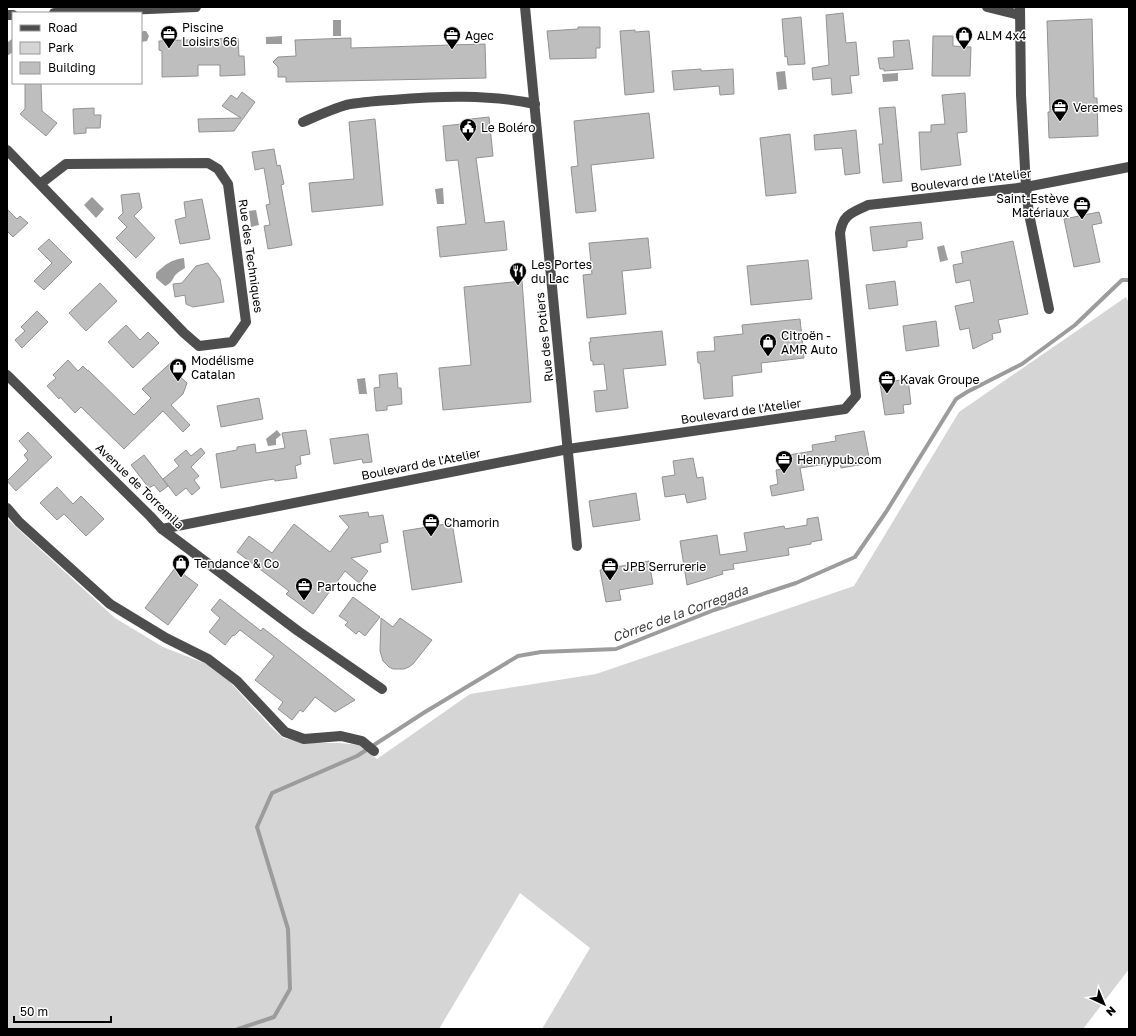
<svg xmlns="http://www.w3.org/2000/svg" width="1136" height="1036" viewBox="0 0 1136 1036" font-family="'Golos Text',sans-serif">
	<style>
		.green { fill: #d5d5d5 }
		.water { fill: #9c9c9c }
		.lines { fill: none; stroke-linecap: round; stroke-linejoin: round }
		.stream { stroke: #9c9c9c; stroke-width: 4 }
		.building { fill: #bebebe; stroke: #929292 }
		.minor { stroke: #4e4e4e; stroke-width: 10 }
		.labels { text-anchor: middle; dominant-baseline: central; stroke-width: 3; stroke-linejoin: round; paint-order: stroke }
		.poi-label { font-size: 12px; fill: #000; stroke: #fff; text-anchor: start }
		.street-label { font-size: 12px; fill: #000; stroke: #fff }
		.water-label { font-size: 13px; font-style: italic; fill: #3d3d3d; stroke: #fff }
	</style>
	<rect width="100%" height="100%" fill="#fff"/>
	<path class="green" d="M1126 297 1129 303V969L1083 1029H542L590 948 520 893 439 1029H7V518L16 527 115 618 163 647 209 665 230 682 272 728 283 738 305 743H341L359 745 377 759 470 694 596 674 854 586 959 412Z"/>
	<g class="water">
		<rect x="333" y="20" width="8" height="16"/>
		<path d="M143 31H146L149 36 147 41 141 42V33Z"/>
		<path d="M282 36V44H266V37Z"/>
		<path d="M13 38V52L7 56V43Z"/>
		<path d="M785 71 787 89 778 90 776 72Z"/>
		<path d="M898 73V81L883 82 882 74Z"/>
		<path d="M443 188 444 204H437L435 189Z"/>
		<path d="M92 197 104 209 96 218 84 205Z"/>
		<path d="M256 210 259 225 251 227 249 211Z"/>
		<path d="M944 245 948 260 940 262 937 247Z"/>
		<path d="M184 258 185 268C182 270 176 273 174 277 172 281 170 284 165 286L156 278V273C166 264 170 260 184 258Z"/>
		<path d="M365 378 367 394H359L357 379Z"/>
		<path d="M277 430 281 435 276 439V445L268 446 266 439Z"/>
	</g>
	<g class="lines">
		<path class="stream" d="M238 1029 274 1017 290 989 288 929 257 827 272 793 357 756 425 712 518 656 541 652 616 649 714 610 796 583 855 557 886 512 956 399 967 392 1022 364 1075 325 1122 280H1129"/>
	</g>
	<g class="building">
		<path d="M843 13 846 43 856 42 859 75 850 76 852 93 832 95 831 78 813 80 812 68 829 65 826 15Z"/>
		<path d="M801 17 805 64 788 65 787 56 785 57 782 19Z"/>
		<path d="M1092 19 1094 98H1097L1098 136 1049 138 1048 112H1050L1047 21Z"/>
		<path d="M578 27H600V48H596V58L550 59 547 31 578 29Z"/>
		<path d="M635 30V32L649 31 654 92 625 95 620 31Z"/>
		<path d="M933 36H953V46L971 47 970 76H932Z"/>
		<path d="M238 38 239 56H244L245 75 220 76V65H198V76L162 77V51L159 50V41Z"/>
		<path d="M351 38V48L485 44 486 78 286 82V77H278V67L273 62 278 57 296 56 295 40Z"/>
		<path d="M909 40 913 69 884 71V69H880L878 58 894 57 893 41Z"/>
		<path d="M701 69V71L733 69 734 94 720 95 719 86 674 90 672 71Z"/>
		<path d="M25 83H41L42 111 57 123 46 136 20 114 25 109Z"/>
		<path d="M242 92 255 102 234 131 199 132 198 119 241 118 222 106 231 95 237 99Z"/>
		<path d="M965 93 967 132 957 133 961 165 921 170 919 132H931V125L945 124 942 95Z"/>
		<path d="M895 107 902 181 883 183 879 144H883L879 108Z"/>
		<path d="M94 108V115H101L100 128H86V133L74 134 73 109Z"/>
		<path d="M649 113 654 158 591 165 596 211 576 213 571 167 578 166 574 121Z"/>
		<path d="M489 117 493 156 476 158 485 223 504 221 507 250 440 257 437 227 466 224 458 160 446 161 443 126 471 123V119Z"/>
		<path d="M375 119 383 205 312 212 309 183 354 179 349 122Z"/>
		<path d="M856 130 860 173 845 175 842 148 815 150 814 135Z"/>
		<path d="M790 134 796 193 766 196 760 138Z"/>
		<path d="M274 149 277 166 280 165 284 184 281 185 292 245 268 249 264 226 270 225 266 205 270 204 264 168 255 170 252 152Z"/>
		<path d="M139 193 142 208 134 216 155 238 136 258 116 238 127 227 118 218 123 213 121 195Z"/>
		<path d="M202 199 210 239 180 244 175 220 186 217 184 202Z"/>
		<path d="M7 209 17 219 20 216 28 223 13 237 7 231Z"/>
		<path d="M1099 212 1102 223 1092 225 1100 262 1074 267 1064 219Z"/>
		<path d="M921 222 923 239 907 241V247L873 251 870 227Z"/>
		<path d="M648 238 651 268 622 271 626 314 587 318 583 275 592 274 589 243Z"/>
		<path d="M49 239 72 262 44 290 34 281 52 263 38 249Z"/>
		<path d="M1013 241 1028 314 998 320 1001 332 992 334 993 339 973 349 969 328 960 330 955 306 974 302 970 280 956 283 953 265 963 263 961 252Z"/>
		<path d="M808 260 812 299 751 305 747 266Z"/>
		<path d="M208 263 220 279 224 302 193 307 186 304 185 295 175 297 173 284 182 283 196 266Z"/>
		<path d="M522 281 531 402 443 410 439 368 471 365 464 287Z"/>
		<path d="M895 281 898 305 869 309 866 285Z"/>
		<path d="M100 283 117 301 86 331 69 313Z"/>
		<path d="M37 311 48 322 22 348 15 340 25 331 21 327Z"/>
		<path d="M800 319 804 358 761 363 762 372 732 376 733 396 704 399 700 363H698L697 352 715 351 714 337 743 334 742 325Z"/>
		<path d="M936 321 939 346 906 351 903 326Z"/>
		<path d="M126 325 140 340 148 332 159 343 133 368 108 342Z"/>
		<path d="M662 331 666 365 623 369 628 408 596 412 594 391 607 390 604 364 593 365V361H591L589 342H591L590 338Z"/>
		<path d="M176 358 186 368 178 375 187 383 183 394 171 405 190 425 183 432 163 411 124 449 81 407 75 413 60 397 59 399 47 386 56 378 53 375 68 360 78 371 83 366 88 371V370L134 415 151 398 142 389Z"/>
		<path d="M397 373 398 388H401L402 404 387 406V410L376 411 374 388 380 387 379 375Z"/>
		<path d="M908 379 911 404 903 405 904 413 885 415 880 383Z"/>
		<path d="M259 398 263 419 221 427 217 406Z"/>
		<path d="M306 430 310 454 300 456 301 464 295 466 297 478 275 481 274 479 221 488 216 454 237 450V447L255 444 256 453 285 448 282 433Z"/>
		<path d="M864 431 870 463 841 468 840 462 800 468 804 490 772 496 770 486 778 484 776 470 784 469 782 456 813 451 812 445 836 441 835 436Z"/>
		<path d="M28 432 52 457 16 491 7 481 28 460 24 455 28 451 19 441Z"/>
		<path d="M368 434 372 462 363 463 362 459 334 464 330 439Z"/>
		<path d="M201 448 205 453 191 467 199 476 194 480 200 488 192 495 186 488 176 496 163 479 179 466 174 460 186 450 191 456Z"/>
		<path d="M144 455 168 486 160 492 154 485 149 488 131 465Z"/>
		<path d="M693 458 697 478 703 477 706 499 687 503 685 494 665 497 662 477 675 475 673 461Z"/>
		<path d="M57 487 73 504 81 496 104 519 86 536 64 514 57 520 40 503Z"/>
		<path d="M636 493 640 520 593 527 589 501Z"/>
		<path d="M368 512 369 517 383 515 388 542 380 544 381 552 351 558 368 571 359 583 345 571 313 614 286 594 289 591 237 552 249 536 272 553 294 524 330 552 349 527 339 516Z"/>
		<path d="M818 517 822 540 811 542V544L788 548 789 555 733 564 734 569 722 571 723 574 687 585 680 541 717 535 720 555 747 551 744 533 784 526 785 529 807 525V519Z"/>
		<path d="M452 523 462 582 412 590 403 531Z"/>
		<path d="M649 561 653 584 619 590 621 600 606 602 600 570Z"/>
		<path d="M175 568 198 585 168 625 145 608Z"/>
		<path d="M353 597 380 617 365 636 359 631 356 634 345 625 348 622 339 616Z"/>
		<path d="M220 599 261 631 263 628 355 700 335 712 315 697 303 712 300 710 292 720 278 709 283 702 255 680 274 656 240 630 235 635 232 636 225 645 209 632 220 618 211 610Z"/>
		<path d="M381 618 393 627 400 618 432 640 413 664 409 667 404 669H393L389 667 383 661 380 651Z"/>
	</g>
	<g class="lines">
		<g class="minor">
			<path d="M525 7 577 546"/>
			<path d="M987 7 1020 15"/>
			<path d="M1020 7 1021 95 1026 187 1029 214 1049 309"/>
			<path d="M54 13 196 7"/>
			<path d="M7 15H13"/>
			<path d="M303 122C317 116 332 109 346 105 361 102 377 101 392 100 439 96 488 94 535 104"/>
			<path d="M7 150 184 333 199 346 232 342 246 322 228 184 218 169 208 163 66 164 40 184"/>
			<path d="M7 375 150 516 162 529 298 631 382 689"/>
			<path d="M7 508 19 522 110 604 166 638 208 659 237 681 285 732 304 739 341 736 362 741 374 751"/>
			<path d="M162 529 568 449 845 409 856 396 840 233C843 214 852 213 868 205L1026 187 1129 167"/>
		</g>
	</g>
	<defs>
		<g id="office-pin" transform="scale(0.9)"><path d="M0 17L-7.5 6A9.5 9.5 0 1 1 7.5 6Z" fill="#000" stroke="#fff"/><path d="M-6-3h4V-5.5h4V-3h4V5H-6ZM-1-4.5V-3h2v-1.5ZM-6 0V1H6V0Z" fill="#fff"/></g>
		<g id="shop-pin" transform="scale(0.9)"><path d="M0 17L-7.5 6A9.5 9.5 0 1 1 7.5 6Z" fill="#000" stroke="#fff"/><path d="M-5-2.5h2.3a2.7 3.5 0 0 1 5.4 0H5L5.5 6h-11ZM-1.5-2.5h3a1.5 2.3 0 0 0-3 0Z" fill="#fff"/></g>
		<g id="civic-pin" transform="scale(0.9)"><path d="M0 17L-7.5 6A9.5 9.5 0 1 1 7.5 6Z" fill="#000" stroke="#fff"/><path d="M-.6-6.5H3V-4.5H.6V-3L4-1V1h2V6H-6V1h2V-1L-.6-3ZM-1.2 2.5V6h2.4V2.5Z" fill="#fff"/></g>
		<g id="restaurant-pin" transform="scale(0.9)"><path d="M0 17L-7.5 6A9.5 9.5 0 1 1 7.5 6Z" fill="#000" stroke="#fff"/><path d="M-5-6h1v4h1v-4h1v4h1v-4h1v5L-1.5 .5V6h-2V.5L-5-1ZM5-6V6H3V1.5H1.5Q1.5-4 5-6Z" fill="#fff"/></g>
	</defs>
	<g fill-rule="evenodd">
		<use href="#office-pin" x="169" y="34"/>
		<use href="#office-pin" x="452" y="35"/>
		<use href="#shop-pin" x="964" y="35"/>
		<use href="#office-pin" x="1060" y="107"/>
		<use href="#civic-pin" x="468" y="127"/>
		<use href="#office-pin" x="1082" y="205"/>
		<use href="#restaurant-pin" x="518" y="271"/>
		<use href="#shop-pin" x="768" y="342"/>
		<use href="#shop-pin" x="178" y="367"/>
		<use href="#office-pin" x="887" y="379"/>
		<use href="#office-pin" x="784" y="459"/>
		<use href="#office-pin" x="431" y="522"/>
		<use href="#shop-pin" x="181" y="563"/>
		<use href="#office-pin" x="610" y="566"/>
		<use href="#office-pin" x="304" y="586"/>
	</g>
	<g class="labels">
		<g class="poi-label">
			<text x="182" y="27">Piscine<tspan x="182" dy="14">Loisirs 66</tspan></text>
			<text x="465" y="35">Agec</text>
			<text x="977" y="35">ALM 4x4</text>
			<text x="1073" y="107">Veremes</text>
			<text x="481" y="127">Le Boléro</text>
			<text x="1069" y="198" text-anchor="end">Saint-Estève<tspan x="1069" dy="14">Matériaux</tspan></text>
			<text x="531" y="264">Les Portes<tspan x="531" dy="14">du Lac</tspan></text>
			<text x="781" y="335">Citroën -<tspan x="781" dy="14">AMR Auto</tspan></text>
			<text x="191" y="360">Modélisme<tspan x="191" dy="14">Catalan</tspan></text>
			<text x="900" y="379">Kavak Groupe</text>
			<text x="797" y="459">Henrypub.com</text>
			<text x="444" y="522">Chamorin</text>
			<text x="194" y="563">Tendance &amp; Co</text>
			<text x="623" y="566">JPB Serrurerie</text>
			<text x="317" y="586">Partouche</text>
		</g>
		<g class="street-label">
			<text transform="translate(971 180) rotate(-7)">Boulevard de l'Atelier</text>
			<text transform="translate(251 256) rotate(82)">Rue des Techniques</text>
			<text transform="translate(544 337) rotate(-96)">Rue des Potiers</text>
			<text transform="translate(741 411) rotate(-8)">Boulevard de l'Atelier</text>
			<text transform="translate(421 464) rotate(-11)">Boulevard de l'Atelier</text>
			<text transform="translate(140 486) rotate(44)">Avenue de Torremila</text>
		</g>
		<g class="water-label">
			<text transform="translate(680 613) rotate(-20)">Còrrec de la Corregada</text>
		</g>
	</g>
	<rect width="1136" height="1036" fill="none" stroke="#000000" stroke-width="16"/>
	<rect x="12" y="12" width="130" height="72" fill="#ffffff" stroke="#999999"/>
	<rect x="20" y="25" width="20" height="6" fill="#4e4e4e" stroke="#999999"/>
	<text x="48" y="32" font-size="12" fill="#000000">Road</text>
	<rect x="20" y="42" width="20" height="12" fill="#d5d5d5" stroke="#999999"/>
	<text x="48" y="52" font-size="12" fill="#000000">Park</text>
	<rect x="20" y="62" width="20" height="12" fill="#bebebe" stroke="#999999"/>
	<text x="48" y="72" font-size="12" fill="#000000">Building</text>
	<g transform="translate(1104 1004) rotate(136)" stroke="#ffffff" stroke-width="3" paint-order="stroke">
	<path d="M0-3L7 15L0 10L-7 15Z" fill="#000000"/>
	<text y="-6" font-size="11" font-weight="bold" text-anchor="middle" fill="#000000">N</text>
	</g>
	<path d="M14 1016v6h97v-6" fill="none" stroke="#000000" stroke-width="2"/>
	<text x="20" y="1016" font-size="12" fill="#000000" stroke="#ffffff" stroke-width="3" paint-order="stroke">50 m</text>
</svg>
